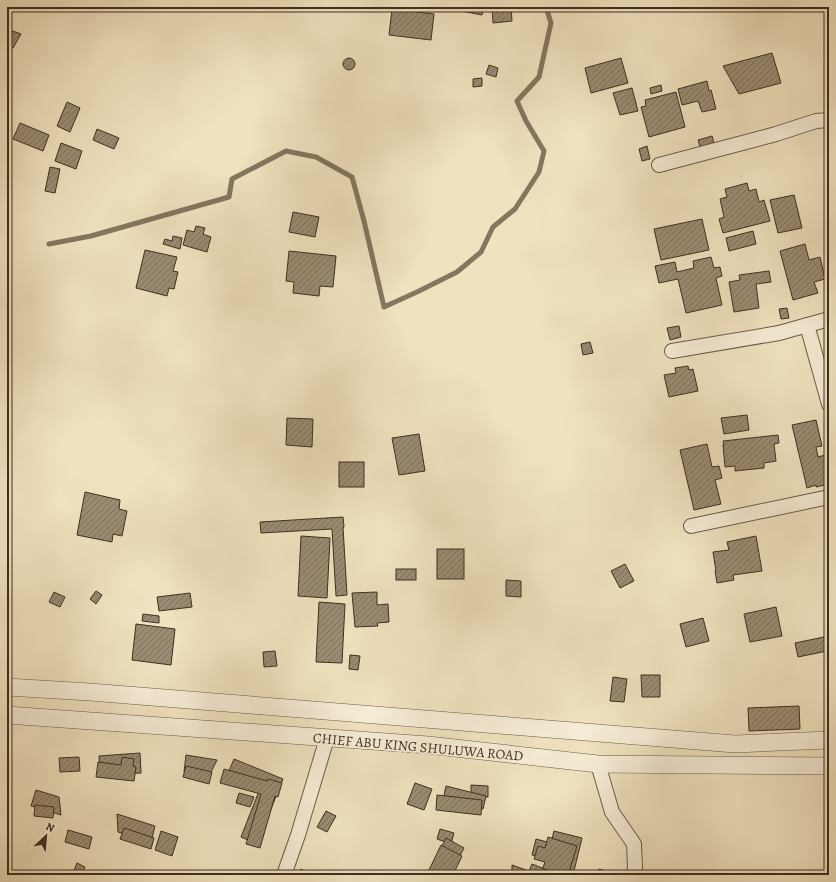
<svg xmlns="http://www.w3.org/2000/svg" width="836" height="882" viewBox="0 0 836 882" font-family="Alegreya,serif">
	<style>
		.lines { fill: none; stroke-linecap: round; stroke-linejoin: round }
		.stream { stroke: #84765f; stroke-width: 5 }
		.building { fill: url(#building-hatch); stroke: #3d2f20 }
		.minor-casing { stroke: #6a5c48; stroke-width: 16 }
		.tertiary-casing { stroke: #6a5c48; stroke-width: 18 }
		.minor { stroke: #f5ecd5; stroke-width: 14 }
		.tertiary { stroke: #f5ecd5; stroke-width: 17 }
		.labels { text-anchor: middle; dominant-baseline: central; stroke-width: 3.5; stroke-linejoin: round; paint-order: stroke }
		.street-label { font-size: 14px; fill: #3d2f20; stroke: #f5ecd5 }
	</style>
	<defs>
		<pattern id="building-hatch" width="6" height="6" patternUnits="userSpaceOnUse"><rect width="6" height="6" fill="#9a8c73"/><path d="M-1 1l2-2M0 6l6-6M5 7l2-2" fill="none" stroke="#7f735e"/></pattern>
	</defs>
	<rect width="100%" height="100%" fill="#f0e2bf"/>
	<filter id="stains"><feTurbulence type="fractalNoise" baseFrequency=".005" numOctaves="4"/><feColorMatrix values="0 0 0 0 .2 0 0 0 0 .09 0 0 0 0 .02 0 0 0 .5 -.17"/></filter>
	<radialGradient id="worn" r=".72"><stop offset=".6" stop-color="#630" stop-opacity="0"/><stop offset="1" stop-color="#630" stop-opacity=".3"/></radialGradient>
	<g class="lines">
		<path class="stream" d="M49 244 91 236 229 197 232 179 286 151 316 157 352 177 364 221 384 307 419 291 457 272 481 252 493 227 515 209 539 172 544 151 526 121 517 101 539 77 551 23 546 7"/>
	</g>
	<g class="building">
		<path d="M441 7H484L482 15Z"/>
		<path d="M492 7H511L512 21 493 23Z"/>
		<path d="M713 7H725L719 9Z"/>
		<path d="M392 9 434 14 431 40 389 35Z"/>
		<path d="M7 29 21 34 13 48 7 45Z"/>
		<path d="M772 53 781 83 739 94 723 66Z"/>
		<path d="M621 58 628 83 591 93 585 68Z"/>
		<circle cx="349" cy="64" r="6"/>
		<path d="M489 65 498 68 496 77 486 74Z"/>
		<path d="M482 78V86L473 87V79Z"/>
		<path d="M707 81 709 91 711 90 716 109 702 112 698 101 682 105 678 89Z"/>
		<path d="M661 85 662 91 651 94 650 88Z"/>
		<path d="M632 88 638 111 620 115 613 93Z"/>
		<path d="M7 90 11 91 7 102Z"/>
		<path d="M676 92 685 127 649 137 641 107 646 106 645 100Z"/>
		<path d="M67 102 80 108 70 132 57 126Z"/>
		<path d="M20 123 49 135 43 151 13 139Z"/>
		<path d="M97 129 119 138 114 149 93 140Z"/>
		<path d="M7 134 11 135 7 146Z"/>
		<path d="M712 136 714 143 700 147 698 140Z"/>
		<path d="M61 143 82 151 76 169 55 161Z"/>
		<path d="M647 146 650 159 642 161 639 149Z"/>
		<path d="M50 167 60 169 55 193 45 191Z"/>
		<path d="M747 183 749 191 756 189 759 202 764 200 770 221 723 233 719 219 724 217 720 199 727 197 725 189Z"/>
		<path d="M794 195 802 228 778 233 770 200Z"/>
		<path d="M293 212 319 217 315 237 289 232Z"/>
		<path d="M702 219 709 250 661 260 654 229Z"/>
		<path d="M196 226 205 228 203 234 211 237 207 252 183 245 187 230 194 232Z"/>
		<path d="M753 231 756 244 729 251 726 238Z"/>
		<path d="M173 236 182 238 180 249 163 244 165 239 172 241Z"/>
		<path d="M805 244 809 260 820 257 825 279 814 282 818 293 793 300 780 251Z"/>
		<path d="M145 250 177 257 173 271 178 272 174 289 169 288 167 296 136 288Z"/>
		<path d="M289 251 336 256 333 287 320 286 319 296 293 293 294 282 286 281Z"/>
		<path d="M711 257 714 268 720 267 722 276 716 278 722 305 686 313 678 279 659 283 655 266 675 262 677 272 694 268 693 261Z"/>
		<path d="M769 271 771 282 756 284 759 308 734 312 729 282 740 280 739 275Z"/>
		<path d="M787 308 789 318 781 319 779 309Z"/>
		<path d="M679 326 681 337 670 340 667 328Z"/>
		<path d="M590 342 593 353 583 355 581 344Z"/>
		<path d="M688 366 689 370 693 369 698 391 669 397 664 375 676 373 675 368Z"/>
		<path d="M747 415 749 430 724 434 721 418Z"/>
		<path d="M287 418 313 419 312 447 286 445Z"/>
		<path d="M816 420 822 446 816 447 818 457 825 455 829 474V484L816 487V485L807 488 792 425Z"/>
		<path d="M419 434 425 471 399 475 392 438Z"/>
		<path d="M778 435 779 443 774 444 776 461 764 463V468L735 471V466L725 467 723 445H724L723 441Z"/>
		<path d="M707 444 712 467 719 466 722 478 715 480 721 504 694 510 680 450Z"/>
		<rect x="339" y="462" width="25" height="25"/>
		<path d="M85 492 120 500 119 509 127 511 122 536 113 534 112 542 77 535Z"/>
		<path d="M343 517 344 527H343L347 595 336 596 332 529 261 533 260 522Z"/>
		<path d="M301 536 330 538 327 598 298 596Z"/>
		<path d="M756 536 762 571 733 575 734 580 717 583 715 571H716L713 552 729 550 727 542Z"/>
		<rect x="437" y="549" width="27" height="30"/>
		<path d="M625 564 634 581 620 588 611 571Z"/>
		<rect x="396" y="569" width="20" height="11"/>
		<path d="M506 580 521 581V597L506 596Z"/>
		<path d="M96 591 102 595 96 604 90 599Z"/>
		<path d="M54 592 65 597 60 607 49 602Z"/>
		<path d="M377 592V605L388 604 389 622 377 623 378 626 355 627 352 593Z"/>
		<path d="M190 593 192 607 159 611 157 597Z"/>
		<path d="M319 602 345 604 342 663 316 662Z"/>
		<path d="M776 607 782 636 750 642 744 614Z"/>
		<path d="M143 614 159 616V623L142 621Z"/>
		<path d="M703 618 709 641 686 647 680 624Z"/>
		<path d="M136 624 175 629 171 665 132 660Z"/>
		<path d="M824 637 827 651 798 657 795 643Z"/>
		<path d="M275 651 277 666 264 667 263 652Z"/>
		<path d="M350 655 360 656 358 670 349 669Z"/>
		<path d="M641 675H660V697H642Z"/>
		<path d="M613 677 627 679 624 702 610 701Z"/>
		<path d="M799 706 800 729 749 731 748 708Z"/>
		<path d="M140 753 141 773 100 775 99 756Z"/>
		<path d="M186 755 217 760 209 776 184 772Z"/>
		<path d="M79 757 80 771 60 772 59 758Z"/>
		<path d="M122 757 134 759 133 766 136 767 134 781 96 777 98 762 121 765Z"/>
		<path d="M234 759 283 779 257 844 241 837 259 791 226 778Z"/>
		<path d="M186 766 212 772 209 784 183 777Z"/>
		<path d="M224 769 267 781 268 779 282 783 278 797 275 796 260 848 246 844 261 794 220 783Z"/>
		<path d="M415 783 432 789 424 810 407 804Z"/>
		<path d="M471 785 488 786V797H471Z"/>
		<path d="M446 786 486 796 483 809 443 800Z"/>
		<path d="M36 790 59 797 61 815 31 806Z"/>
		<path d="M239 793 254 797 250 807 236 803Z"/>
		<path d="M437 795 482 800 481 815 436 810Z"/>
		<path d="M35 805 54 807 53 818 34 816Z"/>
		<path d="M326 811 336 816 327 832 317 827Z"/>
		<path d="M117 814 155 826 151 842 118 832Z"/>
		<path d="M124 828 154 838 151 849 120 839Z"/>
		<path d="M440 829 454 833 451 844 437 839Z"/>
		<path d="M68 830 92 837 89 849 65 842Z"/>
		<path d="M161 831 178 837 172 856 155 850Z"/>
		<path d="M554 831 582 838 573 875 546 868 548 859 532 855 536 839 551 843Z"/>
		<path d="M548 837 577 846 568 875H557L542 870 545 862 534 859 538 846 545 848Z"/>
		<path d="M446 838 464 848 453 869 435 860Z"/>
		<path d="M441 845 462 856 453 875H439L429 870Z"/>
		<path d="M77 863 85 867 82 875H72Z"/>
		<path d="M532 864 560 875H512V865L529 871Z"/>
		<path d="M301 869 312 875H298Z"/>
		<path d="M599 869 613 873 612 875H598Z"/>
		<path d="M507 871 523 875H506Z"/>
	</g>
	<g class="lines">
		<g class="minor-casing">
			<g id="minor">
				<path d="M659 165 776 134 816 121 829 120"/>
				<path d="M807 325 829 404"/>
				<path d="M672 351 779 333 829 319"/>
				<path d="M691 526 829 497"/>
				<path d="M598 764 612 812 634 844 635 867 634 875"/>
				<path d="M284 875 298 835 327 738"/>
			</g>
		</g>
		<g class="tertiary-casing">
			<g id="tertiary">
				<path d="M7 687 90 692 735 744 829 740"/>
				<path d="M7 715 428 745 598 764 829 766"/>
			</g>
		</g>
		<use href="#minor" class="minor"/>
		<use href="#tertiary" class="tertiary"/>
	</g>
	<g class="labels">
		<g class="street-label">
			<text transform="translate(418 747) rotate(5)">CHIEF ABU KING SHULUWA ROAD</text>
		</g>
	</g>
	<rect width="836" height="882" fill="none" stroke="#f0e2bf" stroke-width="24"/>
	<rect x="8" y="8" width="820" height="866" fill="none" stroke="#3d2f20" stroke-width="2"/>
	<rect x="12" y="12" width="812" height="858" fill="none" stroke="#3d2f20"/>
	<g transform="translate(46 836) rotate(26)" stroke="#f5ecd5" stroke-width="3" paint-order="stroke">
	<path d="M0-3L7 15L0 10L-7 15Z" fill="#3d2f20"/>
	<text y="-6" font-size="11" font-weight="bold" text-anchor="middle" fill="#3d2f20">N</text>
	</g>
	<rect width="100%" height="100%" filter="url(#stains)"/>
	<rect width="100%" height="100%" fill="url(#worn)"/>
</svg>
